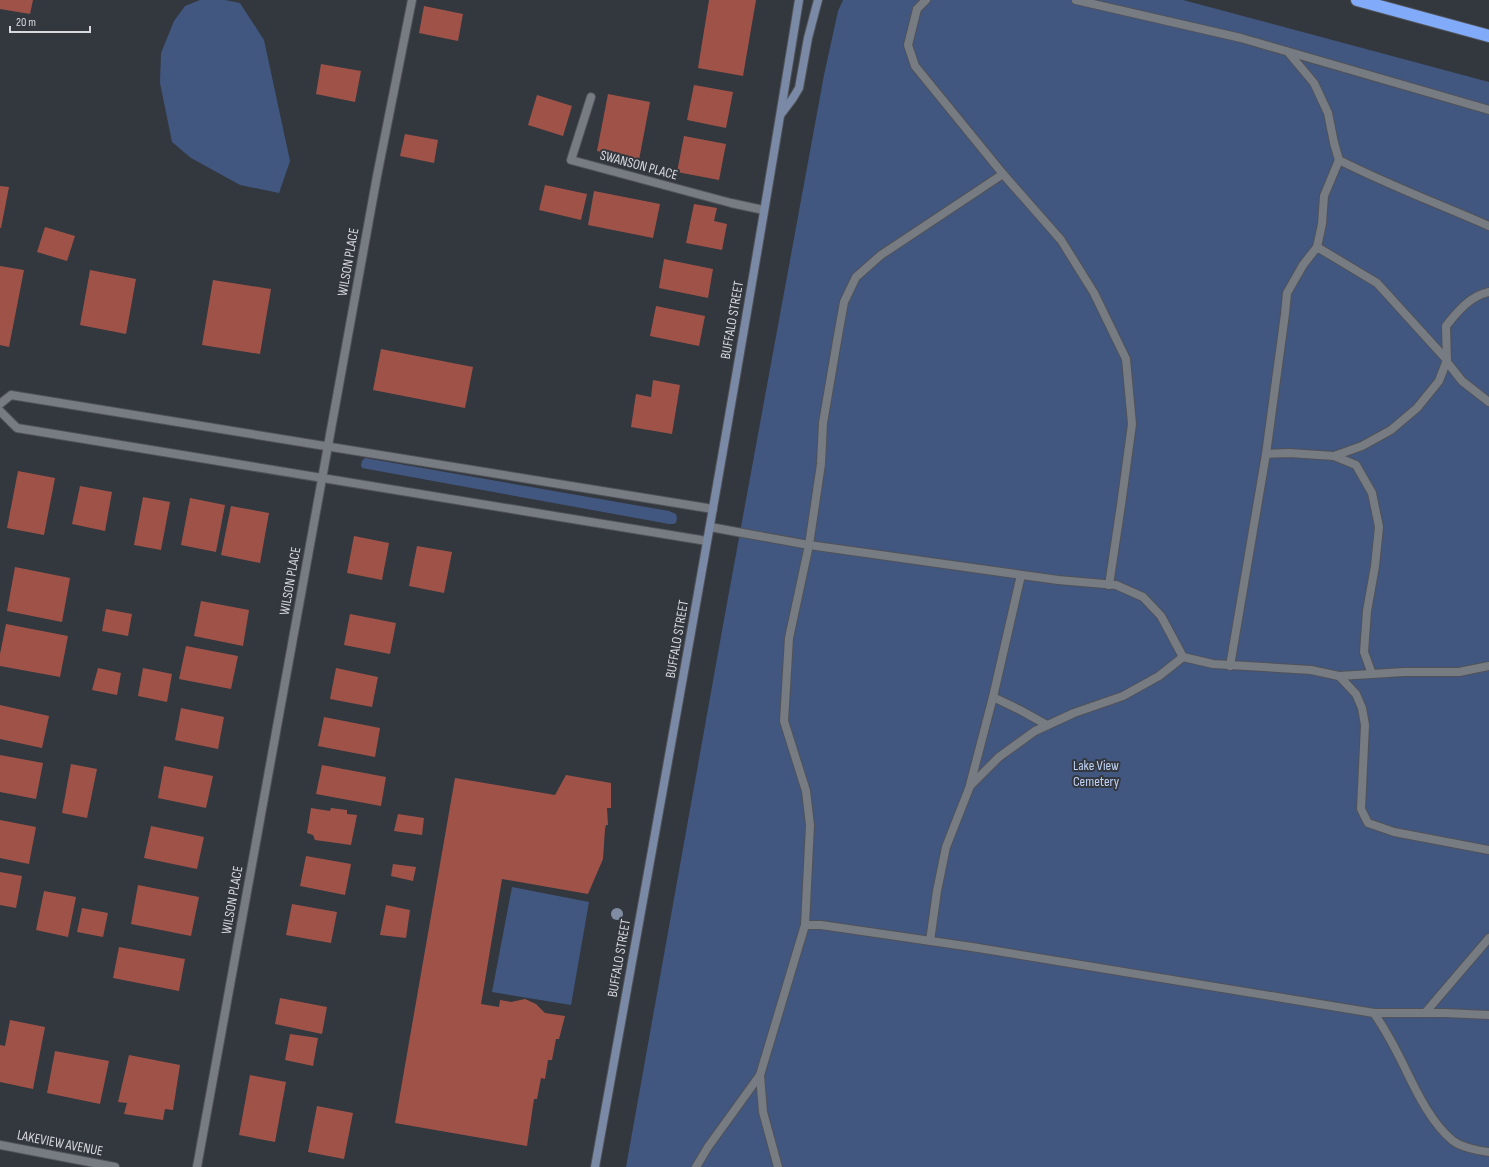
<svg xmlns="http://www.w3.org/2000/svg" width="1489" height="1167" viewBox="0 0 1489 1167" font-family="'Sofia Sans Condensed',sans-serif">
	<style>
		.green { fill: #415780 }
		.building { fill: #9f5348 }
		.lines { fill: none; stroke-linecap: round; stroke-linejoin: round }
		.lane-casing { stroke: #505258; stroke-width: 10 }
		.street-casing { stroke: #505258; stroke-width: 10 }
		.secondary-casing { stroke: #505258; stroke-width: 10 }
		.highway-casing { stroke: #505258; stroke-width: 14 }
		.lane { stroke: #777b82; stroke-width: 8 }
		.street { stroke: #777b82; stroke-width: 8 }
		.secondary { stroke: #7a89a6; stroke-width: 8 }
		.highway { stroke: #81aaf9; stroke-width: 12 }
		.tree { fill: #808ca3 }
		.labels { text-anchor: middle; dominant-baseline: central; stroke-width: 4; stroke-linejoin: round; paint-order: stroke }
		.street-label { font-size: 14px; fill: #d7d9dd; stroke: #33373e }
		.park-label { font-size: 14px; fill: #bfd2f5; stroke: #33373e }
	</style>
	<rect width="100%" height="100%" fill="#33373e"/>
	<g class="green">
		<path d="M200 0H225L240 3 264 40 290 161 279 193 240 185 191 158 172 142 160 83 161 53 174 21 185 6Z"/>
		<path d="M843 0H1183L1489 82V1167H626L723 625 824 75 838 11Z"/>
		<path d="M365 458 669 511 676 514 677 518 676 523 673 524H669L362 468 361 465 362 461Z"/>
		<path d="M512 887 589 902 571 1005 492 992Z"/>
	</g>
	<g class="building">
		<path d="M0 0H33L30 14 0 9Z"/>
		<path d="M709 0H756L743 76 698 68Z"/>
		<path d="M424 6 463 14 458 41 419 33Z"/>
		<path d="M321 64 361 71 355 102 316 94Z"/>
		<path d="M694 85 733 92 726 128 687 120Z"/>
		<path d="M608 94 650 102 639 160 597 151Z"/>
		<path d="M537 95 572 106 563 136 528 125Z"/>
		<path d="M405 134 438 140 434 163 400 156Z"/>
		<path d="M684 136 726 144 719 180 677 172Z"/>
		<path d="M545 185 587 194 581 220 539 210Z"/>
		<path d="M0 186 9 187 1 228H0Z"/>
		<path d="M594 191 660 204 653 238 588 225Z"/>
		<path d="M694 204 717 208 714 221 727 224 722 250 686 243Z"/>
		<path d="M45 227 75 236 67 261 37 252Z"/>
		<path d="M664 259 713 269 708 298 659 288Z"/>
		<path d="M0 266 24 270 9 347 0 345Z"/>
		<path d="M90 270 136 279 126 334 80 325Z"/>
		<path d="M213 280 271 289 260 354 202 345Z"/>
		<path d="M656 306 705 316 699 346 650 336Z"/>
		<path d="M381 349 473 367 465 408 373 390Z"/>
		<path d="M653 380 680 385 672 434 631 427 636 394 651 397Z"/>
		<path d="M18 471 55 478 44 535 7 528Z"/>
		<path d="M80 486 112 492 105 531 72 524Z"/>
		<path d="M143 497 170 502 161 550 134 545Z"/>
		<path d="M190 498 225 505 216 552 181 545Z"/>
		<path d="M231 506 269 513 260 563 221 555Z"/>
		<path d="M354 536 389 543 382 580 347 573Z"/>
		<path d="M417 546 452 552 444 593 409 586Z"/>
		<path d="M15 567 70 578 62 622 7 611Z"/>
		<path d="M201 601 249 610 243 646 194 636Z"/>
		<path d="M106 609 132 614 128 636 102 631Z"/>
		<path d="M350 614 396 623 390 654 344 645Z"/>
		<path d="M6 624 68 636 60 677 0 666V654Z"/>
		<path d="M186 646 238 656 231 689 179 679Z"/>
		<path d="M98 668 121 673 117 695 92 690Z"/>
		<path d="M143 668 172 674 167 702 138 696Z"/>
		<path d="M336 668 378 677 372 707 330 699Z"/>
		<path d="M0 705 49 716 42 748 0 739Z"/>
		<path d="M181 708 224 717 218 749 175 740Z"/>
		<path d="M324 717 380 728 375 757 318 746Z"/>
		<path d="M0 755 43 763 36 799 0 792Z"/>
		<path d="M71 764 97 769 87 818 62 813Z"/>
		<path d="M322 765 386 777 381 806 316 794Z"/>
		<path d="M164 766 213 776 206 808 158 798Z"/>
		<path d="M566 775 611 783V808H607L608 825H606L605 829 603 859 588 894 502 879 481 1004 499 1007 500 1000 511 1002 525 999 536 1004 545 1013 565 1016 559 1039H556L552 1060H548L545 1079 541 1078 537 1099H534L527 1146 395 1123 455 778 555 795Z"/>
		<path d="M311 808 330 811 331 808 347 810V814L357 815 351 845 315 840 313 835 307 833Z"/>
		<path d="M398 814 424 818 422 835 394 831Z"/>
		<path d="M0 820 36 827 29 864 0 858Z"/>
		<path d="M151 826 204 837 197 869 144 858Z"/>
		<path d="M306 856 351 864 345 895 300 886Z"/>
		<path d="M393 864 416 867 413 881 391 876Z"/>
		<path d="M0 872 22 876 16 908 0 905Z"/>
		<path d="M138 885 199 897 191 936 131 924Z"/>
		<path d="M44 891 76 897 68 937 36 930Z"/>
		<path d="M292 904 337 912 331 943 286 935Z"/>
		<path d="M386 905 410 910 406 938 380 935Z"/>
		<path d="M82 908 108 913 103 937 77 932Z"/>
		<path d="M119 947 185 959 179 991 113 978Z"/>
		<path d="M280 998 327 1007 322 1034 275 1024Z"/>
		<path d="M10 1020 45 1027 33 1089 0 1082V1045L5 1046Z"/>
		<path d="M290 1034 318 1038 313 1066 285 1060Z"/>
		<path d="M55 1051 109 1061 100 1104 47 1093Z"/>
		<path d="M129 1055 180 1065 173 1110 165 1109 163 1120 124 1114 127 1103 118 1102Z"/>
		<path d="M250 1075 286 1082 275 1142 239 1135Z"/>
		<path d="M317 1106 353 1113 344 1159 308 1152Z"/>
	</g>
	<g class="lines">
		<g class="lane-casing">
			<g id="lane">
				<path d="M926 0 917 9 908 45 915 66 1003 174 1061 240 1094 293 1126 359 1132 424 1121 505 1109 585"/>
				<path d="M1076 0 1241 38 1489 110"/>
				<path d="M1288 52 1314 83 1328 113 1334 143 1339 160C1388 185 1439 204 1489 226"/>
				<path d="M1003 174 881 255 856 277 844 302 837 341 823 423 821 464 809 545 1058 580 1116 585 1143 597 1161 616 1183 657 1213 664 1311 670 1339 676 1356 694 1362 708 1365 725 1361 809 1368 823 1394 832 1489 850"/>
				<path d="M1317 247 1322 224 1324 196 1339 160"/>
				<path d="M1489 292C1470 296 1457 312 1446 326L1447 362 1462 381 1489 402"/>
				<path d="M1266 454 1289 453 1334 456 1356 465 1372 493 1379 527 1375 566 1367 611 1364 652 1372 674"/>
				<path d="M710 527 809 545 789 638 784 721 806 791 810 825 805 925"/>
				<path d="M1230 666 1266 454 1285 314 1287 293 1303 265 1317 247 1377 283 1447 360 1439 381 1417 408 1391 430 1362 446 1334 456"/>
				<path d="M1339 676 1404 672H1459L1489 666"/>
				<path d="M993 697 1020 710 1047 725"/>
				<path d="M970 785 993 697 1021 575"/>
				<path d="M930 941 937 891 946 847 970 786 999 757 1035 731 1074 713 1123 696 1159 676 1183 657"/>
				<path d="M1374 1013C1384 1028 1393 1044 1401 1060 1414 1086 1429 1121 1452 1140 1460 1147 1479 1151 1489 1152"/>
				<path d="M1425 1013 1489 938"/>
				<path d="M760 1075 763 1112 778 1167"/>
				<path d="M696 1167 708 1147 760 1075 805 925H821L972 947 1374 1013H1445L1489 1015"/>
			</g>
		</g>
		<g class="street-casing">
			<g id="street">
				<path d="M591 97 571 160 731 203 764 210"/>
				<path d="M0 404 11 395 713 509"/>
				<path d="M0 411 17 428 707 541"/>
				<path d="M0 1145 115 1167"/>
				<path d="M197 1167 377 176 412 0"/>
			</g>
		</g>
		<g class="secondary-casing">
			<g id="secondary">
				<path d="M781 114 793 98 799 88 808 38 818 0"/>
				<path d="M595 1167C665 778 736 390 799 0"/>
			</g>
		</g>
		<g class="highway-casing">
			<path id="highway" d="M1357 0 1489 36"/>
		</g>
		<use href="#lane" class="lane"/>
		<use href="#street" class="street"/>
		<use href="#secondary" class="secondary"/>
		<use href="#highway" class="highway"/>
	</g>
	<circle class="tree" cx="617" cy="914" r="6"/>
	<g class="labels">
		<g class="street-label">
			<text transform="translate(639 165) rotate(15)">SWANSON PLACE</text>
			<text transform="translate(348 262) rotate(-80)">WILSON PLACE</text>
			<text transform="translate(732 320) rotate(-80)">BUFFALO STREET</text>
			<text transform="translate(290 581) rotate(-80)">WILSON PLACE</text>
			<text transform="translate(677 639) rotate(-80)">BUFFALO STREET</text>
			<text transform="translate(232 900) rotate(-80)">WILSON PLACE</text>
			<text transform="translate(619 958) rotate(-80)">BUFFALO STREET</text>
			<text transform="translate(60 1143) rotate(11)">LAKEVIEW AVENUE</text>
		</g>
		<g class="park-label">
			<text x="1096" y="765">Lake View<tspan x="1096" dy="16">Cemetery</tspan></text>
		</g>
	</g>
	<path d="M10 26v6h80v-6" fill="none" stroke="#d7d9dd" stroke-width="2"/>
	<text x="16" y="26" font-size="12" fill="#d7d9dd" stroke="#33373e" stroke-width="3" paint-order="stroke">20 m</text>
</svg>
